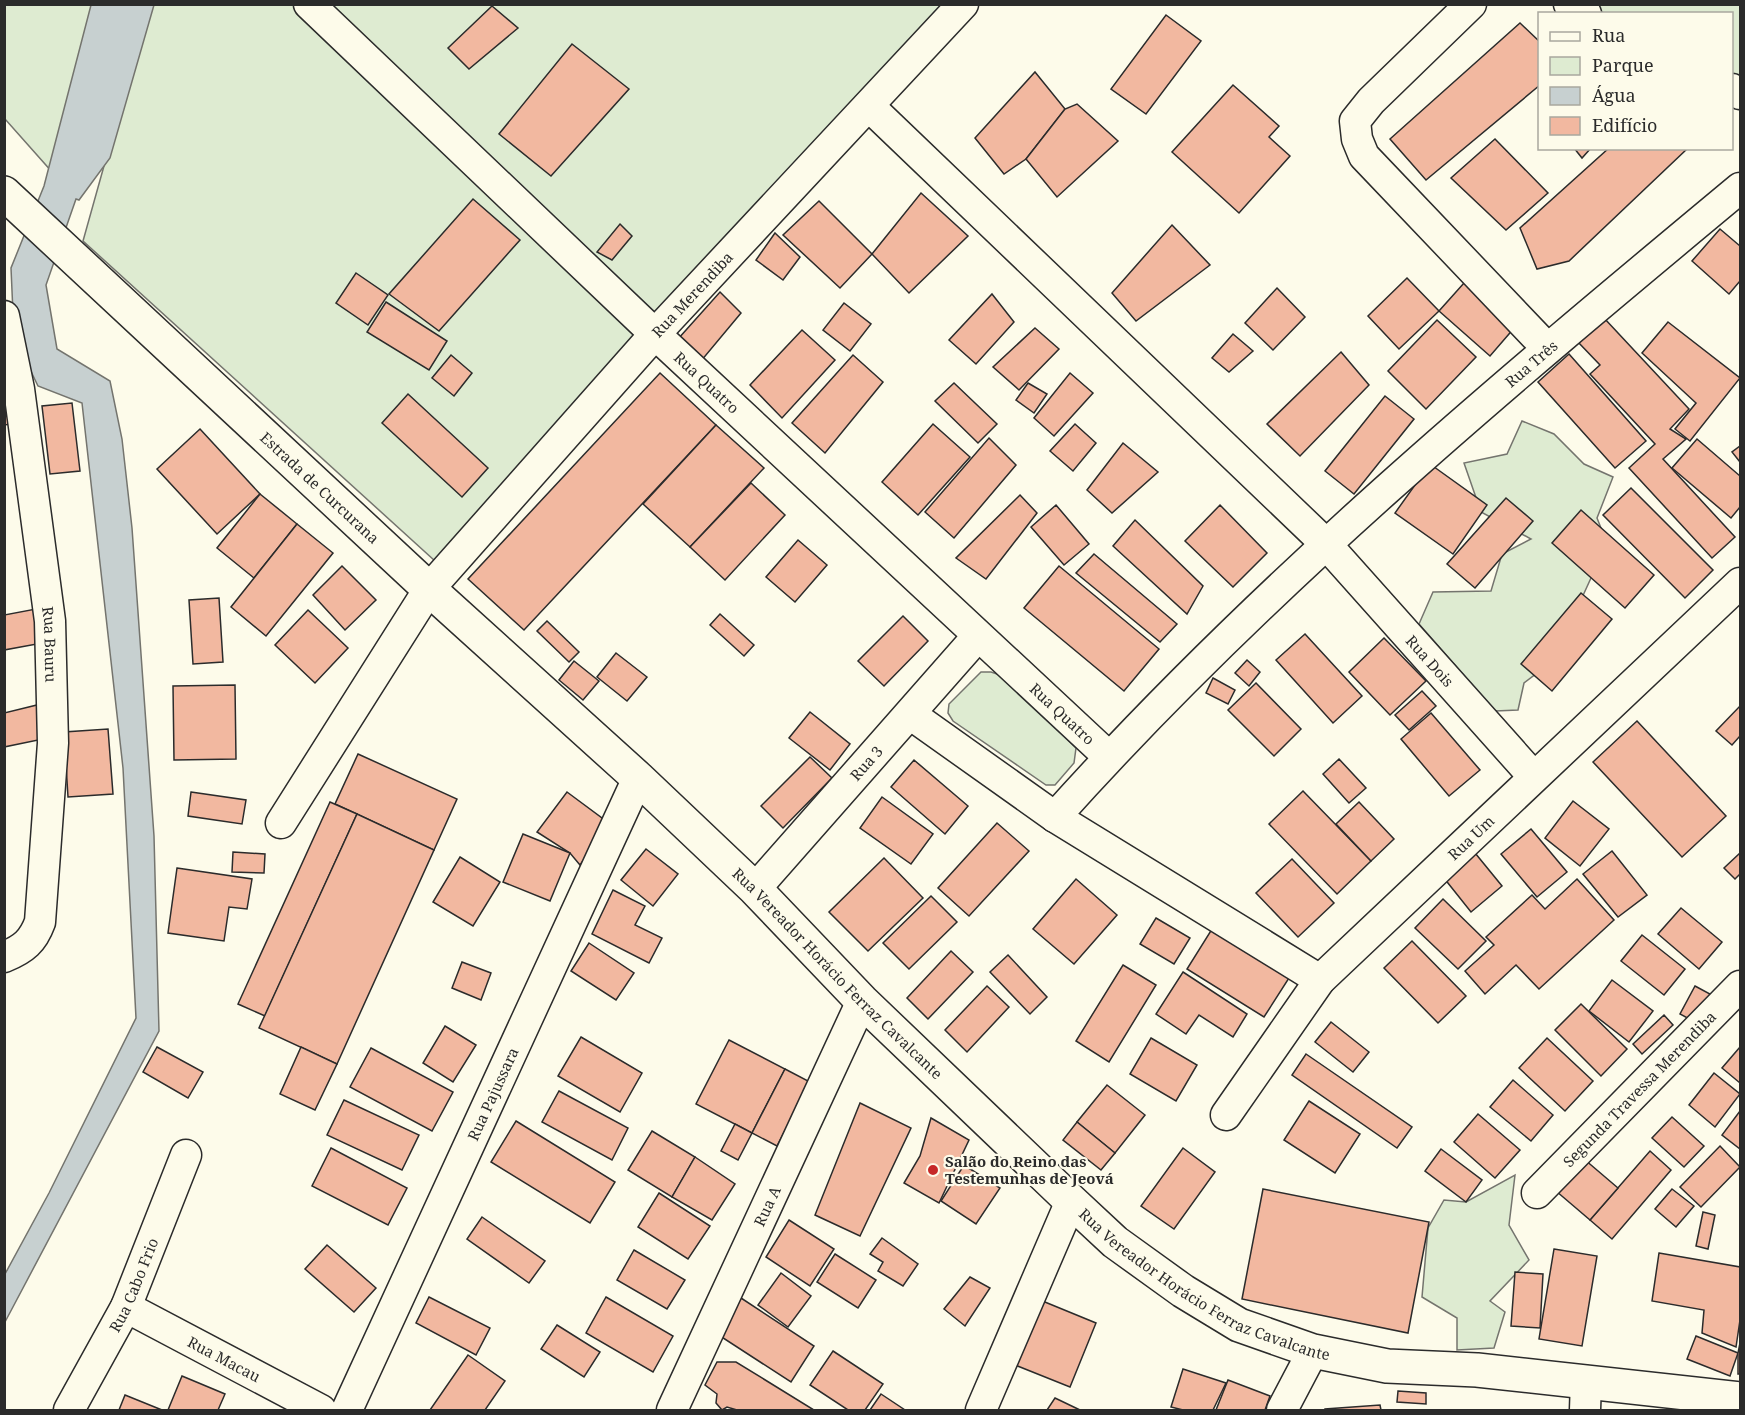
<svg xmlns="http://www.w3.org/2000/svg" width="1745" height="1415" viewBox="0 0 1745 1415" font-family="'Noto Serif',serif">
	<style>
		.green { fill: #deebd1; stroke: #74746e; stroke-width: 1.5 }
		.water { fill: #c7d0d0; stroke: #74746e; stroke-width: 1.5 }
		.building { fill: #f2b8a0; stroke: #2b2b2b; stroke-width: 1.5 }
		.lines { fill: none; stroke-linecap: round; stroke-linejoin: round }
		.street-casing { stroke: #2b2b2b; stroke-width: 33 }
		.primary-casing { stroke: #2b2b2b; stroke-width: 36 }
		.street { stroke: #fdfbea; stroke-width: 30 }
		.primary { stroke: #fdfbea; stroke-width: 33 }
		.poi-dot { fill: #c62828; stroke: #fdfbea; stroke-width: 2 }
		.labels { text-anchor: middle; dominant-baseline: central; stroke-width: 4.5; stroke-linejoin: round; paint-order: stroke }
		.street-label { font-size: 15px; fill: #2b2b2b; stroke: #fdfbea }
		.poi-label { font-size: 15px; font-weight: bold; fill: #2b2b2b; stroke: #fdfbea; text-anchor: start }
	</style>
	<rect width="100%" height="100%" fill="#fdfbea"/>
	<g class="green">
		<path d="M4 5H92L61 182 5 119Z"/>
		<path d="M149 5H955L446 571 83 241Z"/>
		<path d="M1586 5H1740V84L1732 79V14L1604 13Z"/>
		<path d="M1522 421 1554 434 1584 464 1613 477 1597 518 1607 543 1553 661 1524 683 1518 710 1495 711 1419 624 1433 592 1491 591 1502 554 1531 539 1481 512 1464 463 1507 454Z"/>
		<path d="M981 672H991L1006 677 1076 748 1074 763 1055 785H1046L953 721 948 713 949 704Z"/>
		<path d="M1515 1175 1509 1225 1529 1260 1490 1301 1505 1312 1494 1348 1457 1350V1318L1422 1297 1428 1228 1444 1200 1466 1202Z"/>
	</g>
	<path class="water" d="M91 5H154L110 158 79 200 76 199 46 285 57 349 110 381 122 439 132 528 154 836 159 1031 5 1322V1274L49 1193 136 1018 123 768 82 403 38 386 14 336 11 268 44 186Z"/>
	<g class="building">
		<path d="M492 6 518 28 469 69 448 48Z"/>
		<path d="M1166 15 1201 41 1146 114 1111 89Z"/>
		<path d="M1520 23 1540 42V85L1426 180 1390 139Z"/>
		<path d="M572 44 629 89 551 176 499 134Z"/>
		<path d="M1035 72 1065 109 1026 159 1004 174 975 138Z"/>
		<path d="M1233 85 1279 126 1269 137 1290 156 1239 213 1172 152Z"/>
		<path d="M1077 104 1118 141 1057 197 1026 159 1065 109Z"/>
		<path d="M1495 139 1548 193 1506 230 1451 178Z"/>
		<path d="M1574 148H1591L1582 158Z"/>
		<path d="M1609 148H1688L1569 261 1537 269 1520 228Z"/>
		<path d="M921 193 968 236 909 293 872 254Z"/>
		<path d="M473 199 520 240 439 331 389 294Z"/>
		<path d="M819 201 872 254 840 288 783 235Z"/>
		<path d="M620 224 632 236 612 260 597 252Z"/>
		<path d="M1172 225 1210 265 1136 321 1112 293Z"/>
		<path d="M1720 229 1740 246V281L1729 294 1692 261Z"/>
		<path d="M775 233 800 257 783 280 756 260Z"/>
		<path d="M356 273 388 295 368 325 336 303Z"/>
		<path d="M1407 278 1439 311 1399 349 1368 316Z"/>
		<path d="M1464 283 1515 327 1490 356 1439 311Z"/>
		<path d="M1277 288 1305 317 1273 350 1245 323Z"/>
		<path d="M720 292 741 313 701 361 678 339Z"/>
		<path d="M992 294 1014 322 976 364 949 340Z"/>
		<path d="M386 302 447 341 429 370 367 332Z"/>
		<path d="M844 303 871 324 850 351 823 330Z"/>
		<path d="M1604 318 1689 409 1670 429 1686 439 1663 459 1735 537 1712 558 1629 468 1655 444 1590 374 1600 365 1578 342Z"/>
		<path d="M1437 320 1476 357 1426 409 1388 371Z"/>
		<path d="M1668 322 1740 378 1690 441 1675 429 1696 403 1642 353Z"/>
		<path d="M1035 328 1059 349 1019 390 993 367Z"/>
		<path d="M802 330 835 360 782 418 750 385Z"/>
		<path d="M1233 334 1253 351 1229 372 1212 358Z"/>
		<path d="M1341 352 1369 385 1300 456 1267 424Z"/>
		<path d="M1569 354 1646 441 1615 468 1538 382Z"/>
		<path d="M451 355 472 373 454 396 432 378Z"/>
		<path d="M853 355 883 382 825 453 792 423Z"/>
		<path d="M660 373 716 425 524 630 468 579Z"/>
		<path d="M1070 373 1093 393 1054 436 1034 418Z"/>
		<path d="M954 383 997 424 978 443 935 401Z"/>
		<path d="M1028 383 1047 394 1034 413 1016 400Z"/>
		<path d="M408 394 488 468 462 497 382 423Z"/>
		<path d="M1385 396 1414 419 1354 494 1325 471Z"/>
		<path d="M15 397 19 423 4 425V398Z"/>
		<path d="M72 403 80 471 50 474 42 406Z"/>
		<path d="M933 424 970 457 918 515 882 482Z"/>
		<path d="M1075 424 1096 443 1073 471 1050 451Z"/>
		<path d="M716 425 764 468 690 547 643 504Z"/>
		<path d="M200 429 260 494 217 534 157 469Z"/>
		<path d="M989 438 1016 465 954 538 925 512Z"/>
		<path d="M1697 439 1740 476V507L1731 518 1672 468Z"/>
		<path d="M1123 443 1158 472 1112 513 1087 490Z"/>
		<path d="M1740 446V462L1732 452Z"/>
		<path d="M1430 464 1487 505 1453 554 1395 513Z"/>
		<path d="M751 483 785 515 725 580 690 547Z"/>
		<path d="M1631 488 1713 570 1685 598 1603 515Z"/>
		<path d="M260 494 297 524 254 578 217 548Z"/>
		<path d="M1020 495 1037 513 986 579 956 558Z"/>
		<path d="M1506 498 1533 521 1475 588 1447 564Z"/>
		<path d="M1056 505 1089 544 1064 565 1031 527Z"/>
		<path d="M1220 505 1267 553 1233 587 1185 541Z"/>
		<path d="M1581 510 1654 575 1625 608 1552 543Z"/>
		<path d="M1135 520 1203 586 1187 614 1113 546Z"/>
		<path d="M297 524 333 553 266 636 231 607Z"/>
		<path d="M798 540 827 565 795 602 766 577Z"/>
		<path d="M1094 554 1177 624 1160 642 1076 573Z"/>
		<path d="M342 566 376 600 345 630 313 595Z"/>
		<path d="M1059 566 1159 649 1124 691 1024 608Z"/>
		<path d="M1581 593 1612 619 1552 691 1521 664Z"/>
		<path d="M219 598 223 662 193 664 189 600Z"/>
		<path d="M41 608 48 642 4 650V615Z"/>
		<path d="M308 610 348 648 315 683 275 645Z"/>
		<path d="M720 614 754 645 744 656 710 625Z"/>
		<path d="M903 616 928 641 884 686 858 661Z"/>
		<path d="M547 621 579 652 569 662 537 631Z"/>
		<path d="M1305 634 1362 696 1333 723 1276 660Z"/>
		<path d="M1384 638 1426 681 1390 715 1349 672Z"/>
		<path d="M616 653 647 677 627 701 597 677Z"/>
		<path d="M1247 660 1260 672 1249 686 1235 673Z"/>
		<path d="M574 661 599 681 583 700 559 680Z"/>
		<path d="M1213 678 1235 690 1228 704 1206 693Z"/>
		<path d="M1256 683 1301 729 1274 756 1228 710Z"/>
		<path d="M235 685 236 759 174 760 173 686Z"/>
		<path d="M1422 691 1436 706 1409 730 1395 715Z"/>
		<path d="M41 704 48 738 4 747V713Z"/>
		<path d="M1740 706V736L1732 745 1716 731Z"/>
		<path d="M810 712 850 744 830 770 789 738Z"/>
		<path d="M1431 713 1480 770 1449 796 1401 739Z"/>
		<path d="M1637 721 1726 816 1682 857 1593 762Z"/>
		<path d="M108 729 113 794 68 797 64 732Z"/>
		<path d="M358 754 457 799 434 850 335 804Z"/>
		<path d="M810 757 832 778 783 828 761 806Z"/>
		<path d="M1339 759 1366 788 1349 803 1323 774Z"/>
		<path d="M914 760 968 806 945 834 891 787Z"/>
		<path d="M1303 791 1371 861 1337 894 1269 824Z"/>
		<path d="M191 792 246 800 242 824 188 816Z"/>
		<path d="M567 792 610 824 580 865 570 853 537 832Z"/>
		<path d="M882 797 933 834 911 864 860 828Z"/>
		<path d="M1573 801 1609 829 1580 866 1545 838Z"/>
		<path d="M330 802 357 814 265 1016 238 1004Z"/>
		<path d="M1359 802 1394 839 1371 861 1336 824Z"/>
		<path d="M357 814 434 850 337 1064 259 1028Z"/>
		<path d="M997 823 1029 851 969 916 938 888Z"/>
		<path d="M1531 829 1567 872 1537 897 1501 854Z"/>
		<path d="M523 834 570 853 550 901 503 882Z"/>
		<path d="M1471 848 1502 886 1471 912 1440 873Z"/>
		<path d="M646 849 678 874 653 906 621 880Z"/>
		<path d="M1612 851 1647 895 1618 917 1583 874Z"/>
		<path d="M233 852 265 854 264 873 232 872Z"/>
		<path d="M1740 853V874L1735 879 1724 868Z"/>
		<path d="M460 857 500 882 473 926 433 902Z"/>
		<path d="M884 858 923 898 868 951 829 912Z"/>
		<path d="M1292 859 1334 903 1298 937 1256 893Z"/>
		<path d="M177 868 252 879 247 909 229 907 224 941 168 933Z"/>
		<path d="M1076 879 1117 915 1074 964 1033 929Z"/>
		<path d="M1577 879 1614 920 1539 989 1516 965 1485 994 1465 971 1494 945 1486 937 1532 895 1545 909Z"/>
		<path d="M613 890 645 906 635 925 662 938 649 963 592 934Z"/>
		<path d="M931 896 957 922 909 969 883 943Z"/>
		<path d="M1443 899 1486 941 1458 969 1415 928Z"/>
		<path d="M1681 908 1722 942 1699 969 1658 934Z"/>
		<path d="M1156 918 1190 938 1174 964 1140 944Z"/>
		<path d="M1212 929 1289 978 1264 1017 1187 969Z"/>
		<path d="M1642 935 1685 969 1664 995 1621 961Z"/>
		<path d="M1412 941 1466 996 1438 1023 1384 968Z"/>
		<path d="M589 943 634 973 616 1000 571 971Z"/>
		<path d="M951 951 973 972 928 1019 907 998Z"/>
		<path d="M1008 955 1047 997 1030 1014 990 972Z"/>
		<path d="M462 962 491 973 481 1000 452 988Z"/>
		<path d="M1123 965 1156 985 1109 1062 1076 1041Z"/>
		<path d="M1183 972 1247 1014 1233 1037 1199 1015 1186 1034 1156 1014Z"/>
		<path d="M1612 980 1653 1011 1629 1042 1589 1011Z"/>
		<path d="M987 986 1009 1007 967 1052 945 1030Z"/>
		<path d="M1695 986 1710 994 1695 1022 1680 1014Z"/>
		<path d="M1581 1004 1627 1049 1601 1076 1555 1030Z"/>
		<path d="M1664 1015 1673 1025 1642 1054 1633 1044Z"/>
		<path d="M1331 1022 1369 1052 1353 1072 1315 1042Z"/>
		<path d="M445 1026 476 1045 453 1082 423 1063Z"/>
		<path d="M581 1037 642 1073 620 1112 558 1076Z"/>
		<path d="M1151 1038 1197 1065 1176 1101 1130 1074Z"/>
		<path d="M1547 1038 1593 1081 1565 1111 1519 1068Z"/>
		<path d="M729 1040 785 1069 752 1133 696 1104Z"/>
		<path d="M157 1047 203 1072 188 1098 143 1072Z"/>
		<path d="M301 1047 337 1064 315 1110 280 1094Z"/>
		<path d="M1740 1047V1083L1722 1068Z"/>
		<path d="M371 1048 453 1092 432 1131 350 1087Z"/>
		<path d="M1306 1054 1412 1127 1397 1148 1292 1075Z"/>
		<path d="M785 1069 810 1082 777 1146 752 1133Z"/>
		<path d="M1714 1073 1740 1094 1715 1127 1689 1105Z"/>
		<path d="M1513 1080 1553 1115 1531 1141 1490 1107Z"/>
		<path d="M1107 1085 1145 1115 1115 1153 1077 1122Z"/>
		<path d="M559 1091 628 1128 612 1160 542 1122Z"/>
		<path d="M344 1100 419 1135 402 1170 327 1135Z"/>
		<path d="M1309 1101 1360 1134 1335 1173 1284 1140Z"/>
		<path d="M860 1103 911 1128 860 1236 815 1215Z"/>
		<path d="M1740 1111V1149L1722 1135Z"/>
		<path d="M1478 1114 1520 1150 1495 1178 1454 1142Z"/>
		<path d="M1672 1117 1704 1146 1684 1167 1652 1138Z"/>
		<path d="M931 1118 969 1140 939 1203 904 1183 920 1156Z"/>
		<path d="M516 1121 615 1182 590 1223 491 1162Z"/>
		<path d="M1077 1122 1115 1153 1101 1170 1063 1140Z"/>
		<path d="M735 1124 752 1133 738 1160 721 1151Z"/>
		<path d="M652 1131 695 1157 672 1197 628 1170Z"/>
		<path d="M1720 1146 1740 1167 1701 1207 1680 1187Z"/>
		<path d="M331 1148 407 1188 388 1225 312 1186Z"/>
		<path d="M1183 1148 1215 1172 1174 1229 1141 1206Z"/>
		<path d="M1441 1149 1482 1180 1466 1202 1425 1171Z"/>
		<path d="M1650 1151 1671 1170 1612 1239 1590 1220Z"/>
		<path d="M695 1157 735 1184 712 1220 672 1197Z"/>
		<path d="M1584 1159 1618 1188 1590 1220 1556 1191Z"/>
		<path d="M964 1165 1000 1188 976 1224 941 1201Z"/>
		<path d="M1263 1189 1429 1222 1408 1333 1242 1299Z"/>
		<path d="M1672 1189 1694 1206 1676 1227 1655 1209Z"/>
		<path d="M659 1193 710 1226 688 1259 638 1227Z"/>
		<path d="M1703 1212 1715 1215 1708 1249 1696 1246Z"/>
		<path d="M482 1217 545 1261 529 1283 467 1239Z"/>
		<path d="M789 1220 834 1249 810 1286 766 1257Z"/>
		<path d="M882 1238 918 1264 903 1286 878 1271 883 1262 870 1254Z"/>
		<path d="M327 1245 376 1288 354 1312 305 1269Z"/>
		<path d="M1554 1249 1597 1256 1582 1346 1539 1339Z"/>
		<path d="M634 1250 685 1280 667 1309 617 1280Z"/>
		<path d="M1659 1253 1740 1267V1320L1736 1347 1702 1333 1704 1310 1652 1301Z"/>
		<path d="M835 1254 876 1280 858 1308 817 1282Z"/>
		<path d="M1515 1272 1543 1274 1540 1328 1511 1326Z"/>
		<path d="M781 1273 811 1296 788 1327 758 1305Z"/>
		<path d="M970 1277 990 1288 965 1326 944 1309Z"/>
		<path d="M429 1297 490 1328 476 1355 416 1323Z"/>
		<path d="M606 1297 673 1336 653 1372 586 1333Z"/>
		<path d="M741 1298 814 1346 791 1382 717 1334Z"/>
		<path d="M1040 1300 1096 1323 1070 1387 1015 1365Z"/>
		<path d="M557 1325 600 1352 584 1377 541 1349Z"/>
		<path d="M1696 1336 1738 1353 1730 1376 1687 1359Z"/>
		<path d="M1740 1343V1374H1738V1353Z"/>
		<path d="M833 1351 883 1384 865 1410H848L810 1385Z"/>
		<path d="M468 1355 505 1381 485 1410H430Z"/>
		<path d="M717 1362H736L814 1410H737L727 1407 722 1410 716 1403 717 1394 705 1385Z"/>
		<path d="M1183 1369 1226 1383 1213 1410H1183L1171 1407Z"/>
		<path d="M182 1376 225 1394 218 1410H168Z"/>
		<path d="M1228 1380 1270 1396 1265 1410H1216Z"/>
		<path d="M1398 1391 1426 1393V1404L1397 1402Z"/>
		<path d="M881 1394 905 1410H870Z"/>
		<path d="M125 1395 162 1410H119Z"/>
		<path d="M1055 1398 1080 1410H1047Z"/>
		<path d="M1380 1405 1381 1410H1325V1409Z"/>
	</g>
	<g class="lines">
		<g class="street-casing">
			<g id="street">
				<path id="s1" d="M309 4 655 334 1109 757"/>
				<path d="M1471 4 1371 101 1355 121 1357 139 1364 156 1547 348"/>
				<path d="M1569 4 1586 14"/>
				<path d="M1732 89 1740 94"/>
				<path id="s2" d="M870 107 1326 544 1533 776"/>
				<path id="s3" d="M4 316 19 389 50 621 53 743 40 922C33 941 24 949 4 957"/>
				<path d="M910 714 1055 817 1320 980"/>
				<path id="s4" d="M1055 817C1261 587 1503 385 1740 188"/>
				<path id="s5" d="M281 823 429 589 655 334 963 4"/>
				<path id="s6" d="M755 889 977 637"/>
				<path id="s7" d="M1226 1115 1320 980 1740 583"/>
				<path id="s8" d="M1537 1193 1740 986"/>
				<path id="s9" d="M126 1307 321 1410"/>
				<path id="s10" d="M69 1410 126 1307 186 1155"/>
				<path id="s11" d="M347 1410 638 778"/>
				<path id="s12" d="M672 1410 862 1001"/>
				<path d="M981 1410 1071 1201"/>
				<path d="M1282 1410 1313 1351"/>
				<path d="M1585 1410 1586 1381"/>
			</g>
		</g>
		<g class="primary-casing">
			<g id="primary">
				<path id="s13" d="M4 193 429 589 638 778 755 889 862 1001 1071 1201 1115 1242 1183 1291 1239 1325 1313 1351 1387 1366 1477 1370 1740 1399"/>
			</g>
		</g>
		<use href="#street" class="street"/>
		<use href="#primary" class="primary"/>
	</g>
	<circle class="poi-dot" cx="933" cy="1170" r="6"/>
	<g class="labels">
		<g class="street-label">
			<text stroke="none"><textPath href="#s5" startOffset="672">Rua Merendiba</textPath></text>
			<text stroke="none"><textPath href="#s4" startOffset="658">Rua Três</textPath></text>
			<text stroke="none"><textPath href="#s1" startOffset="549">Rua Quatro</textPath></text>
			<text stroke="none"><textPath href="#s13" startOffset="432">Estrada de Curcurana</textPath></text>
			<text stroke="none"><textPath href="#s3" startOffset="332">Rua Bauru</textPath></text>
			<text stroke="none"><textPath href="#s2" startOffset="788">Rua Dois</textPath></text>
			<text stroke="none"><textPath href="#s1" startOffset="1035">Rua Quatro</textPath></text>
			<text stroke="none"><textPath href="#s6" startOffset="168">Rua 3</textPath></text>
			<text stroke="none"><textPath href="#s7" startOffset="372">Rua Um</textPath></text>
			<text stroke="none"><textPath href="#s13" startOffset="1142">Rua Vereador Horácio Ferraz Cavalcante</textPath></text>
			<text stroke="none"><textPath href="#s8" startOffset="146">Segunda Travessa Merendiba</textPath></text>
			<text stroke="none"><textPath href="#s11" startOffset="348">Rua Pajussara</textPath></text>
			<text stroke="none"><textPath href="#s12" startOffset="225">Rua A</textPath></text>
			<text stroke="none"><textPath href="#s13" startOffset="1628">Rua Vereador Horácio Ferraz Cavalcante</textPath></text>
			<text stroke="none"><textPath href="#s10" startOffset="141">Rua Cabo Frio</textPath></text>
			<text stroke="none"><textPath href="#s9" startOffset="111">Rua Macau</textPath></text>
		</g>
		<g class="poi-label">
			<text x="945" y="1161">Salão do Reino das<tspan x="945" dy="17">Testemunhas de Jeová</tspan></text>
		</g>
	</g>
	<rect width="1745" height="1415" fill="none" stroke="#2b2b2b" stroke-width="12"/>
	<rect x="1538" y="12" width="195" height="138" fill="#fdfbea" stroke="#a9a89e" stroke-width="1.5"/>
	<rect x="1550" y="32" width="30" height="9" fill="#fdfbea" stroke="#a9a89e" stroke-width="1.5"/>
	<text x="1592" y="42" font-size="18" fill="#2b2b2b">Rua</text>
	<rect x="1550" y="57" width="30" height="18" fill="#deebd1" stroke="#a9a89e" stroke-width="1.5"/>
	<text x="1592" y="72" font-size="18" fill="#2b2b2b">Parque</text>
	<rect x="1550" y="87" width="30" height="18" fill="#c7d0d0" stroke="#a9a89e" stroke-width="1.5"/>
	<text x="1592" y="102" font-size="18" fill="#2b2b2b">Água</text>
	<rect x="1550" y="117" width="30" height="18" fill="#f2b8a0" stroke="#a9a89e" stroke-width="1.5"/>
	<text x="1592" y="132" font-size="18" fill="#2b2b2b">Edifício</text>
</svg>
